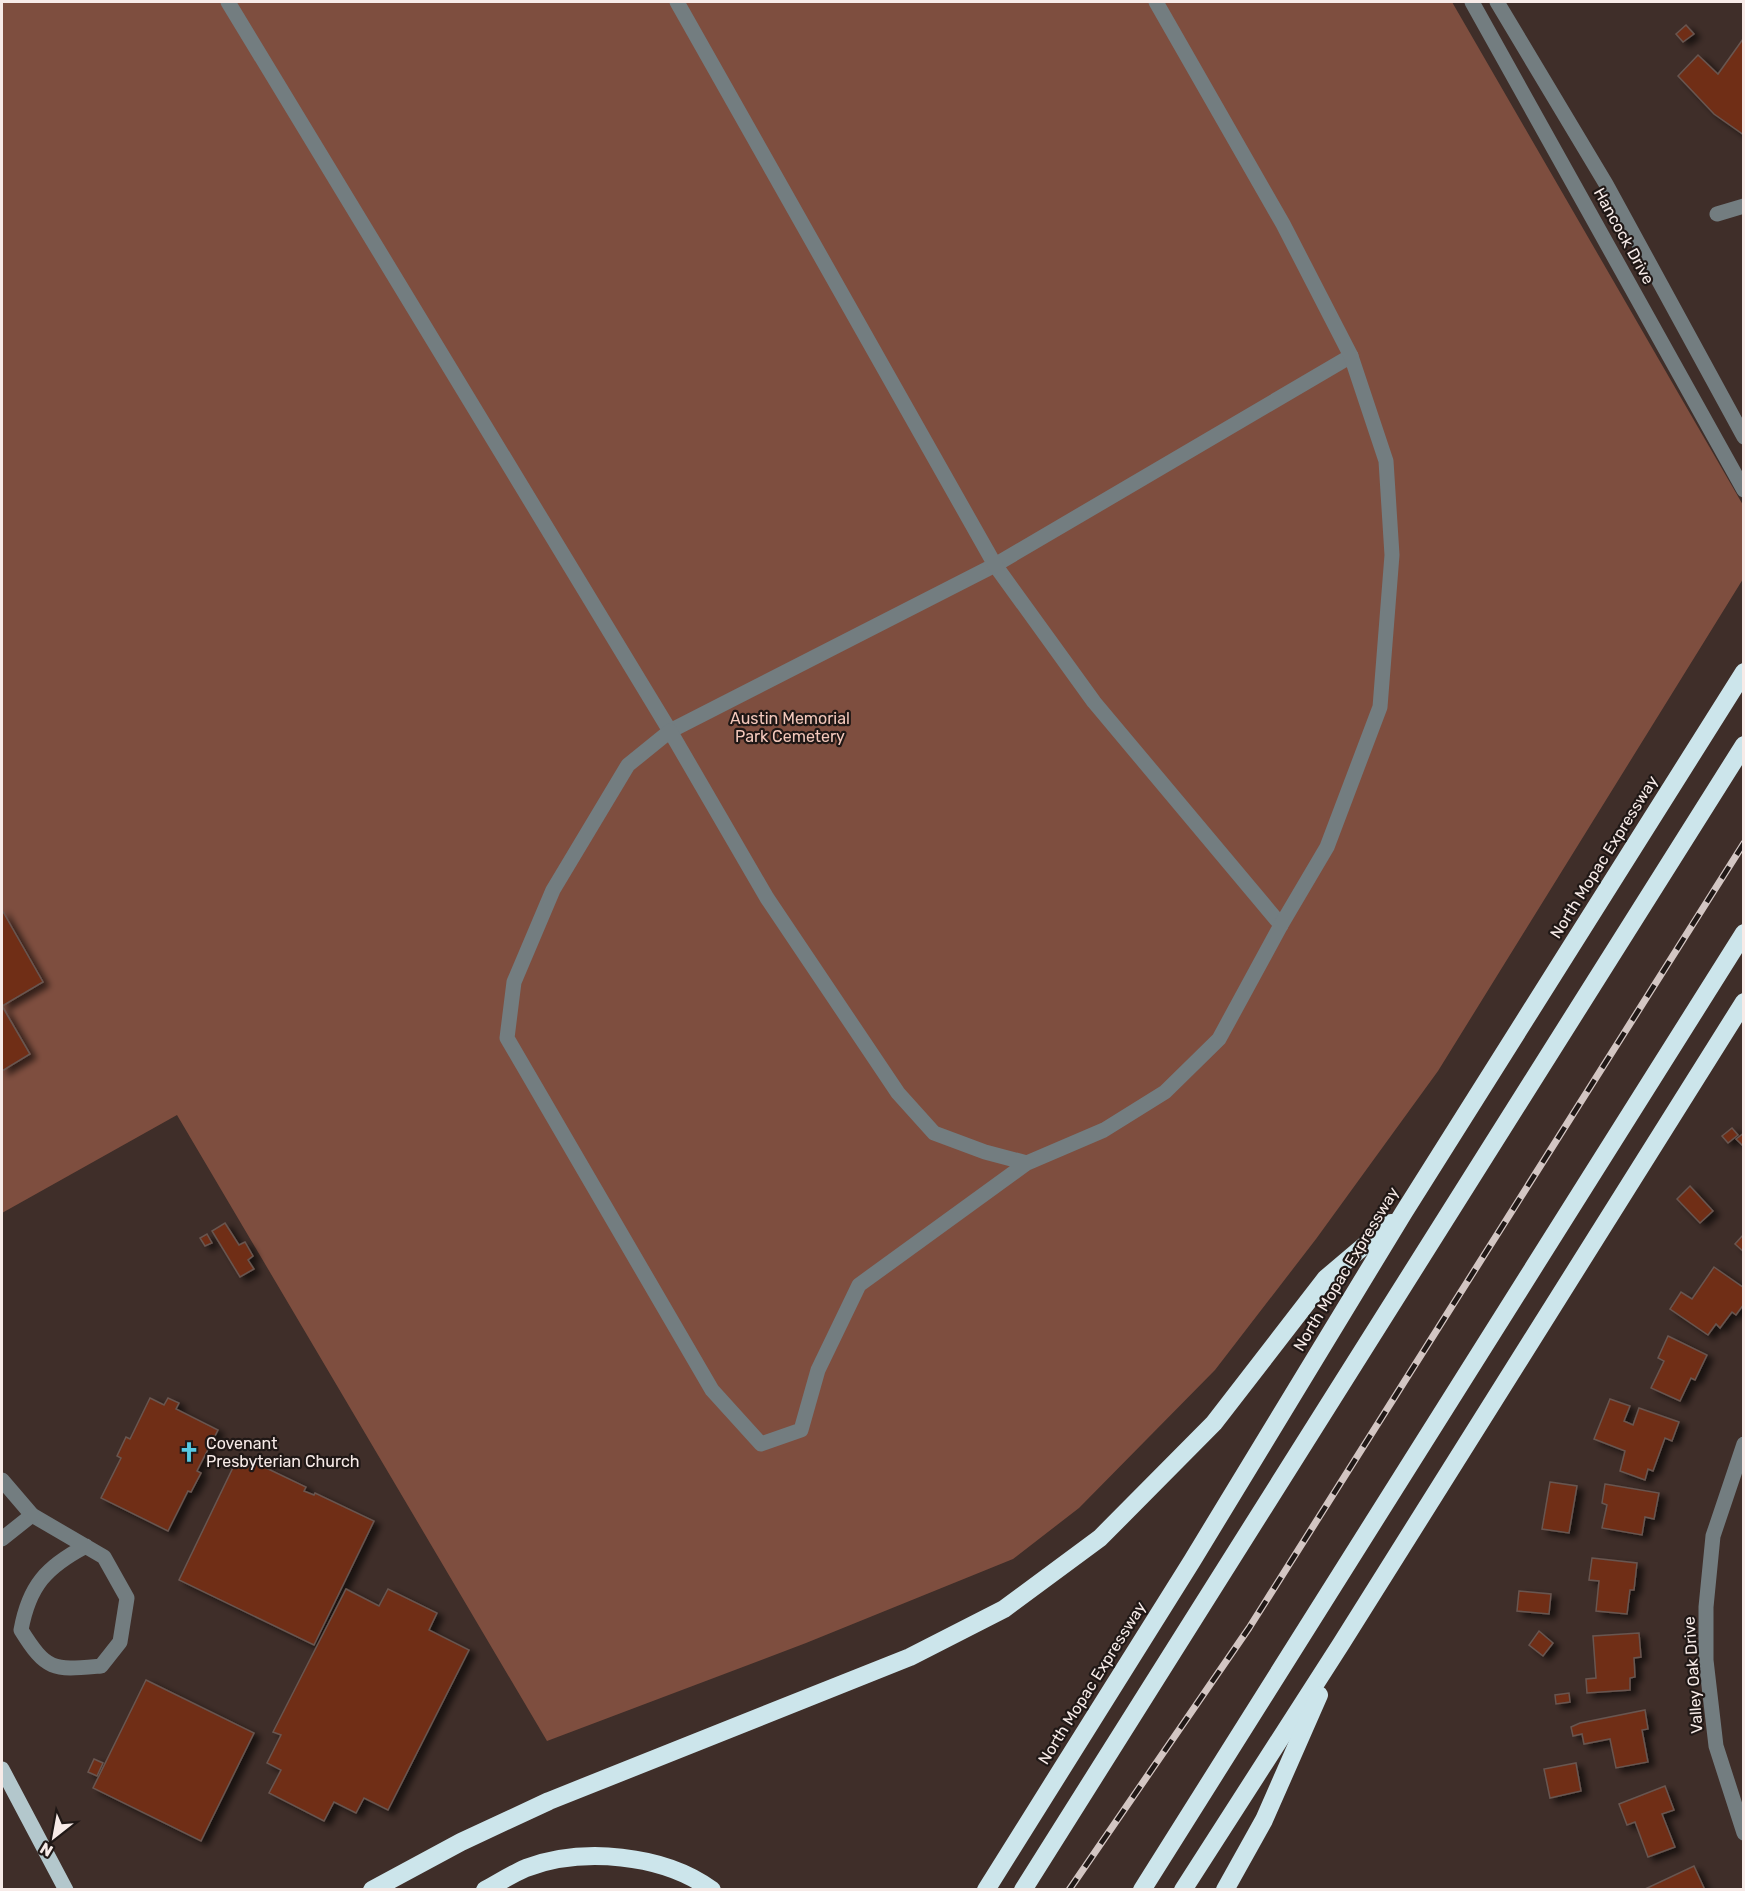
<svg xmlns="http://www.w3.org/2000/svg" width="1745" height="1891" viewBox="0 0 1745 1891" font-family="Rubik,sans-serif">
	<style>
		.green { fill: #7e4e3f }
		.building { fill: #6f2d18; stroke: #695650; stroke-width: 1.5; filter: url(#shadow) }
		.lines { fill: none; stroke-linecap: round; stroke-linejoin: round }
		.minor { stroke: #737d80; stroke-width: 15 }
		.major { stroke: #b3c7cc; stroke-width: 15 }
		.highway { stroke: #cce5eb; stroke-width: 18 }
		.rail-casing { stroke: #d3c6c3; stroke-width: 7 }
		.rail { stroke: #201816; stroke-width: 4.5; stroke-dasharray: 14; stroke-linecap: butt }
		.labels { text-anchor: middle; dominant-baseline: central; stroke-width: 4.5; stroke-linejoin: round; paint-order: stroke }
		.street-label { font-size: 16px; fill: #f7ebe8; stroke: #201816 }
		.park-label { font-size: 16px; fill: #f3c8bb; stroke: #201816 }
		.poi-label { font-size: 16px; fill: #f7ebe8; stroke: #201816; text-anchor: start }
	</style>
	<defs>
		<filter id="shadow"><feDropShadow dx="6" dy="4" stdDeviation="3" flood-color="#0009"/></filter>
	</defs>
	<rect width="100%" height="100%" fill="#3f2e29"/>
	<path class="green" d="M2 2H1452L1743 505V579L1438 1071 1316 1239 1215 1370 1079 1508 1013 1559 806 1643 547 1741 177 1115 2 1213Z"/>
	<g class="building">
		<path d="M1686 25 1694 34 1683 42 1676 34Z"/>
		<path d="M1743 39H1744V135L1714 114 1678 76 1698 55 1718 74Z"/>
		<path d="M2 910 43 982 2 1006 30 1054 2 1071Z"/>
		<path d="M1732 1128 1738 1135 1728 1143 1722 1136Z"/>
		<path d="M1744 1133V1147L1736 1139Z"/>
		<path d="M1690 1186 1713 1211 1700 1223 1677 1199Z"/>
		<path d="M225 1223 239 1245 245 1242 253 1256 248 1260 254 1269 240 1277 212 1231Z"/>
		<path d="M207 1234 212 1243 205 1246 200 1238Z"/>
		<path d="M1744 1234V1252L1735 1244Z"/>
		<path d="M1714 1267 1744 1288V1304L1736 1315 1732 1312 1720 1328 1716 1324 1708 1335 1670 1309 1681 1292 1692 1299Z"/>
		<path d="M1668 1336 1707 1355 1695 1380 1691 1378 1680 1401 1651 1388 1664 1361 1658 1358Z"/>
		<path d="M150 1398 164 1405 168 1398 179 1403 176 1409 218 1430 197 1471 201 1473 191 1492 188 1491 168 1531 101 1498 121 1458 117 1456 126 1437 130 1439Z"/>
		<path d="M1610 1399 1630 1406 1624 1421 1633 1425 1639 1408 1679 1422 1672 1441 1665 1438 1653 1471 1648 1469 1645 1480 1620 1471 1625 1451 1594 1439Z"/>
		<path d="M239 1455 306 1487 304 1491 314 1495 315 1493 374 1521 314 1645 179 1580Z"/>
		<path d="M1550 1482 1577 1486 1569 1533 1542 1529Z"/>
		<path d="M1605 1484 1659 1493 1654 1519 1645 1517 1642 1535 1602 1528 1607 1505 1602 1503Z"/>
		<path d="M1592 1558 1637 1563 1634 1590H1630L1627 1614 1596 1611 1599 1581 1589 1580Z"/>
		<path d="M346 1589 379 1606 388 1589 437 1613 429 1630 469 1650 388 1810 364 1798 356 1813 334 1802 324 1821 269 1793 281 1770 267 1763 281 1735 273 1732Z"/>
		<path d="M1519 1591 1551 1594 1549 1614 1517 1611Z"/>
		<path d="M1539 1631 1553 1643 1543 1656 1529 1645Z"/>
		<path d="M1639 1633 1641 1657 1634 1658 1635 1677 1630 1678V1690L1587 1693 1586 1679 1596 1678 1593 1636Z"/>
		<path d="M146 1680 254 1733 201 1841 93 1788Z"/>
		<path d="M1569 1693 1570 1702 1556 1704 1555 1695Z"/>
		<path d="M1645 1710 1648 1729 1642 1730 1648 1762 1616 1768 1610 1739 1584 1744 1582 1734 1573 1736 1571 1727 1580 1723Z"/>
		<path d="M94 1759 103 1763 97 1776 88 1772Z"/>
		<path d="M1576 1763 1581 1791 1550 1798 1544 1769Z"/>
		<path d="M1665 1786 1674 1810 1662 1814 1675 1847 1648 1857 1635 1822 1627 1825 1619 1804Z"/>
		<path d="M1694 1866 1705 1890H1643Z"/>
	</g>
	<g class="lines">
		<g class="minor">
			<path d="M228 2 670 731 995 565 1351 356"/>
			<path d="M677 2 995 565 1094 702 1281 925"/>
			<path d="M1472 2 1744 490"/>
			<path d="M1497 2 1606 184 1744 437"/>
			<path d="M1717 214 1744 206"/>
			<path d="M1027 1163 985 1152 934 1133 898 1093 767 898 670 731 628 765 553 890 514 982 507 1038 712 1390 761 1444 801 1430 818 1370 859 1285 1027 1163 1104 1130 1165 1092 1219 1039 1281 925 1327 847 1380 707 1392 555 1386 461 1351 356 1283 224 1156 2"/>
			<path d="M1744 1444 1713 1536 1706 1607V1660L1716 1746 1744 1833"/>
			<path d="M2 1480 32 1515 104 1557 127 1598 120 1642 101 1666C54 1670 47 1672 21 1630 29 1586 46 1567 86 1546"/>
			<path d="M2 1539 32 1515"/>
		</g>
		<path class="major" d="M2 1769 66 1890"/>
		<g class="highway">
			<path d="M372 1890 461 1842 549 1801 910 1657 1004 1609 1100 1538 1214 1423 1326 1278 1391 1223"/>
			<path d="M485 1890C498 1883 512 1874 526 1868 582 1847 663 1854 712 1890"/>
			<path d="M986 1890 1192 1561 1404 1212 1744 672"/>
			<path d="M1023 1890 1744 745"/>
			<path d="M1142 1890 1744 933"/>
			<path d="M1183 1890 1341 1644 1744 1002"/>
			<path d="M1225 1890 1264 1820 1319 1695"/>
		</g>
		<g class="rail-casing">
			<path id="rail" d="M1069 1890 1249 1628 1744 843"/>
		</g>
		<use href="#rail" class="rail"/>
	</g>
	<defs>
		<g id="church-bare" transform="scale(1.62)"><path d="M-1.2-6h2.4v3.5h3.3v2.4h-3.3V6h-2.4V-.1h-3.3v-2.4h3.3Z" fill="#57c9e2" stroke="#201816" stroke-width="2.5" paint-order="stroke"/></g>
	</defs>
	<g fill-rule="evenodd">
		<use href="#church-bare" x="189" y="1452"/>
	</g>
	<g class="labels">
		<g class="street-label">
			<text transform="translate(1624 236) rotate(61)">Hancock Drive</text>
			<text transform="translate(1604 857) rotate(-58)">North Mopac Expressway</text>
			<text transform="translate(1346 1269) rotate(-59)">North Mopac Expressway</text>
			<text transform="translate(1693 1675) rotate(-94)">Valley Oak Drive</text>
			<text transform="translate(1092 1683) rotate(-58)">North Mopac Expressway</text>
		</g>
		<g class="park-label">
			<text x="790" y="718">Austin Memorial<tspan x="790" dy="18">Park Cemetery</tspan></text>
		</g>
		<g class="poi-label">
			<text x="206" y="1443">Covenant<tspan x="206" dy="18">Presbyterian Church</tspan></text>
		</g>
	</g>
	<rect width="1745" height="1891" fill="none" stroke="#f7ebe8" stroke-width="6"/>
	<g transform="translate(54 1837) rotate(211)" stroke="#201816" stroke-width="4.5" paint-order="stroke">
	<path d="M0-4.5L10 22L0 15L-10 22Z" fill="#f7ebe8"/>
	<text y="-9" font-size="16" font-weight="bold" text-anchor="middle" fill="#f7ebe8">N</text>
	</g>
</svg>
